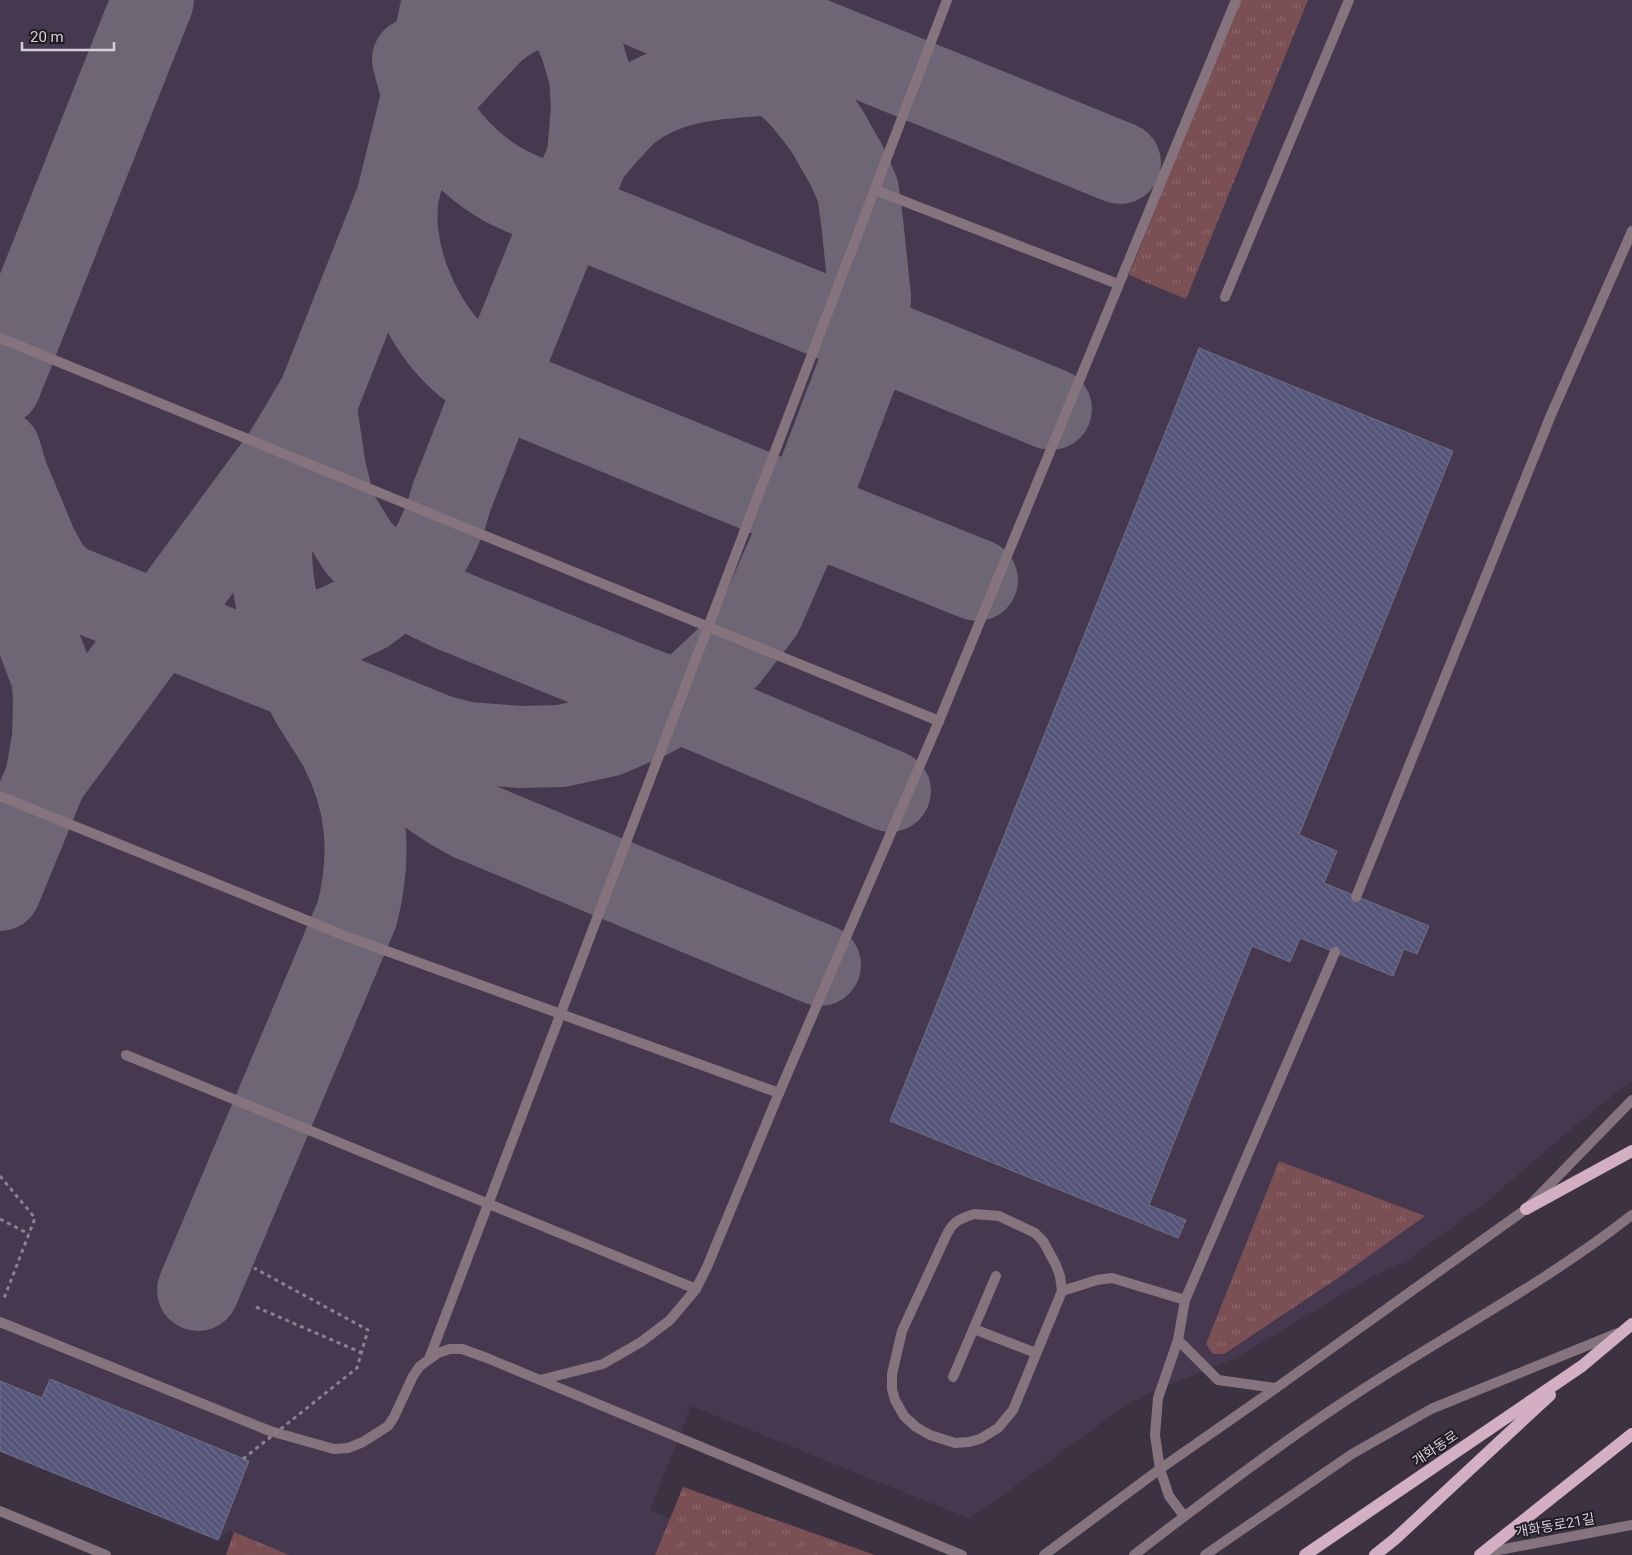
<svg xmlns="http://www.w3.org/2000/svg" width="1632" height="1555" viewBox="0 0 1632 1555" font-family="Roboto,'Noto Sans KR',sans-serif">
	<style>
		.built { fill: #46384e }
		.grass { fill: url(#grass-tufts) }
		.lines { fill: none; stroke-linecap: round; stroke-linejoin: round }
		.taxiway { stroke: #6e6674; stroke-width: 82 }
		.building { fill: url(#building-back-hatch); stroke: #707084 }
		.path { stroke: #8a828f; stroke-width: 3; stroke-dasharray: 4 4; stroke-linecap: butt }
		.service { stroke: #85747e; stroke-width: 10 }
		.minor { stroke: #85747e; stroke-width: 10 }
		.primary { stroke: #d3afc4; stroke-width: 12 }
		.path-bridge { stroke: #8a828f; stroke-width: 3; stroke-dasharray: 4 4; stroke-linecap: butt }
		.labels { text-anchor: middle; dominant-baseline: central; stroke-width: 4; stroke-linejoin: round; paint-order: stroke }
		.street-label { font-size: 14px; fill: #d5cfd9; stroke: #211c23 }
	</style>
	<defs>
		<pattern id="grass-tufts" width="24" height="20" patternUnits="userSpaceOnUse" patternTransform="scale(1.25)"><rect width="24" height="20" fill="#7a5055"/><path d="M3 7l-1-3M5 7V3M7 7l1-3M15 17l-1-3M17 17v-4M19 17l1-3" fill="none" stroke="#8c686d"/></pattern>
		<pattern id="building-back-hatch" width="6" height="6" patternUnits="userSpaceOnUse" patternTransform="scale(1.25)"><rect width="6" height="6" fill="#545579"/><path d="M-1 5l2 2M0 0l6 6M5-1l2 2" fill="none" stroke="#6c6c8b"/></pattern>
	</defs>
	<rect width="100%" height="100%" fill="#3c3242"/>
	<path class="built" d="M0 0H1632V1080L1566 1133 1489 1200 1406 1261 1373 1276 1236 1358 1150 1393 1126 1405 970 1519 691 1406 650 1510 715 1539 709 1555H247L230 1529 218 1540 0 1451Z"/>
	<g class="grass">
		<path d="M1239 0H1308L1186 299 1129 275Z"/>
		<path d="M1279 1161 1425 1216 1338 1278 1224 1354H1213L1206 1344Z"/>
		<path d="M683 1487 875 1555H655Z"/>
		<path d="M234 1532 289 1555H226Z"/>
	</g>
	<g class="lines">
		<g class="taxiway">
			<path d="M726 3 1120 163"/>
			<path d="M413 59C417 75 421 92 429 107 444 138 472 167 502 184 522 195 545 203 566 212L1051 409"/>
			<path d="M425 117 443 85 494 30 514 16 544 4 566 0"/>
			<path d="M588 156C601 141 614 124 629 111 671 77 726 78 776 74"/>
			<path d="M397 199C397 210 396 220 397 230 402 281 431 340 473 370 481 375 489 379 496 384L805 511 977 580"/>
			<path d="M0 385 153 0"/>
			<path d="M315 403 325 469 335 510 358 547 377 567 401 586 448 609 640 687 680 702 890 791"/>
			<path d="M0 451 7 475 37 547 49 569 64 584"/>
			<path d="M0 558 437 735 466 743 521 747 561 746 607 736 649 718 683 699 729 656 762 613 793 542 867 347 870 297 862 221 858 191 848 168 826 129 804 101 782 78 754 59 712 36 625 0"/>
			<path d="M0 577 35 632 52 677 54 697 53 739 46 778"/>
			<path d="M234 652 298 639 336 626 366 612 401 586 424 561 435 541 445 519 452 496 496 384 588 156 592 108 590 76 581 46 571 22 557 0"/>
			<path d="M353 707C379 756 422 795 471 820L820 965"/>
			<path d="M0 890 46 778 285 453 319 396 397 199 423 93 443 0"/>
			<path d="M198 1290 357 914C372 855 368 802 340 748 331 731 319 716 310 699 304 688 299 676 294 665 291 658 289 650 287 643 276 607 268 569 272 531 274 506 283 481 291 457"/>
		</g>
	</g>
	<g class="building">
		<path d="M1199 348 1453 451 1299 835 1337 851 1324 883 1429 926 1417 954 1404 949 1393 976 1300 938 1290 962 1252 946 1149 1205 1186 1220 1178 1238 890 1121Z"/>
		<path d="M50 1379 249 1461 218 1540 0 1451V1381L42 1398Z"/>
	</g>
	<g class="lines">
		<g class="path">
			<path d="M0 1176 35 1218 3 1301"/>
			<path d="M0 1219 29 1234"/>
		</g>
		<g class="service">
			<path d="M875 190 1118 284"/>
			<path d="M1225 297 1349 0"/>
			<path d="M0 338 939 721"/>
			<path d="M0 796 348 937 779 1093"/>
			<path d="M1356 897 1551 415 1632 231"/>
			<path d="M126 1055 696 1289"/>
			<path d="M974 1214 999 1216 1035 1233 1043 1241 1056 1265 1060 1276 1062 1291 1013 1410 998 1428 980 1439 969 1442 955 1443 930 1435 916 1427 904 1416 895 1400 892 1389V1374L902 1331 946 1236C953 1221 959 1219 974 1214Z"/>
			<path d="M1062 1291 1097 1280 1112 1278 1185 1300"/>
			<path d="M0 1322 270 1431 334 1449 348 1448 363 1442 388 1426 394 1417 413 1376 420 1366 438 1353 450 1349H462L487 1358 540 1380 603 1364 641 1342 670 1320 696 1289 707 1267 779 1093 939 721 1236 0"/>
			<path d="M974 1329 1036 1353"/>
			<path d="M1178 1340 1218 1380 1276 1388"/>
			<path d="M429 1359 947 0"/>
			<path d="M953 1377 996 1276"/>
			<path d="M540 1380 962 1555"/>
			<path d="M0 1511 106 1555"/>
			<path d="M1184 1516 1169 1496 1160 1469 1155 1435 1158 1398 1178 1340 1185 1300 1335 952"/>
			<path d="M1044 1555 1160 1469 1276 1388 1526 1209 1632 1100"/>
			<path d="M1134 1555C1200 1504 1267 1453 1336 1407 1433 1341 1539 1288 1632 1215"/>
			<path d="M1205 1555 1352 1454 1431 1409 1618 1333"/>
		</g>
		<path class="minor" d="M1483 1553 1632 1525"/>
		<g class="primary">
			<path d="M1526 1209 1632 1151"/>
			<path d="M1305 1555 1582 1366 1632 1324"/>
			<path d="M1375 1555 1395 1539 1550 1395"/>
			<path d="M1480 1555 1632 1434"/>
		</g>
		<g class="path-bridge">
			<path d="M256 1307 362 1353"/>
			<path d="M243 1459 357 1368 368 1330 254 1268"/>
		</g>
	</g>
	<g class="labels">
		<g class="street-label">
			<text transform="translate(1435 1448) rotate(-34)">개화동로</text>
			<text transform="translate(1555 1525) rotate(-10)">개화동로21길</text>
		</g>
	</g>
	<path d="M22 42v8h92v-8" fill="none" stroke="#d5cfd9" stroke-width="2.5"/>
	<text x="30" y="42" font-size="15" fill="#d5cfd9" stroke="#211c23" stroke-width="4" paint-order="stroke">20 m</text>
</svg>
